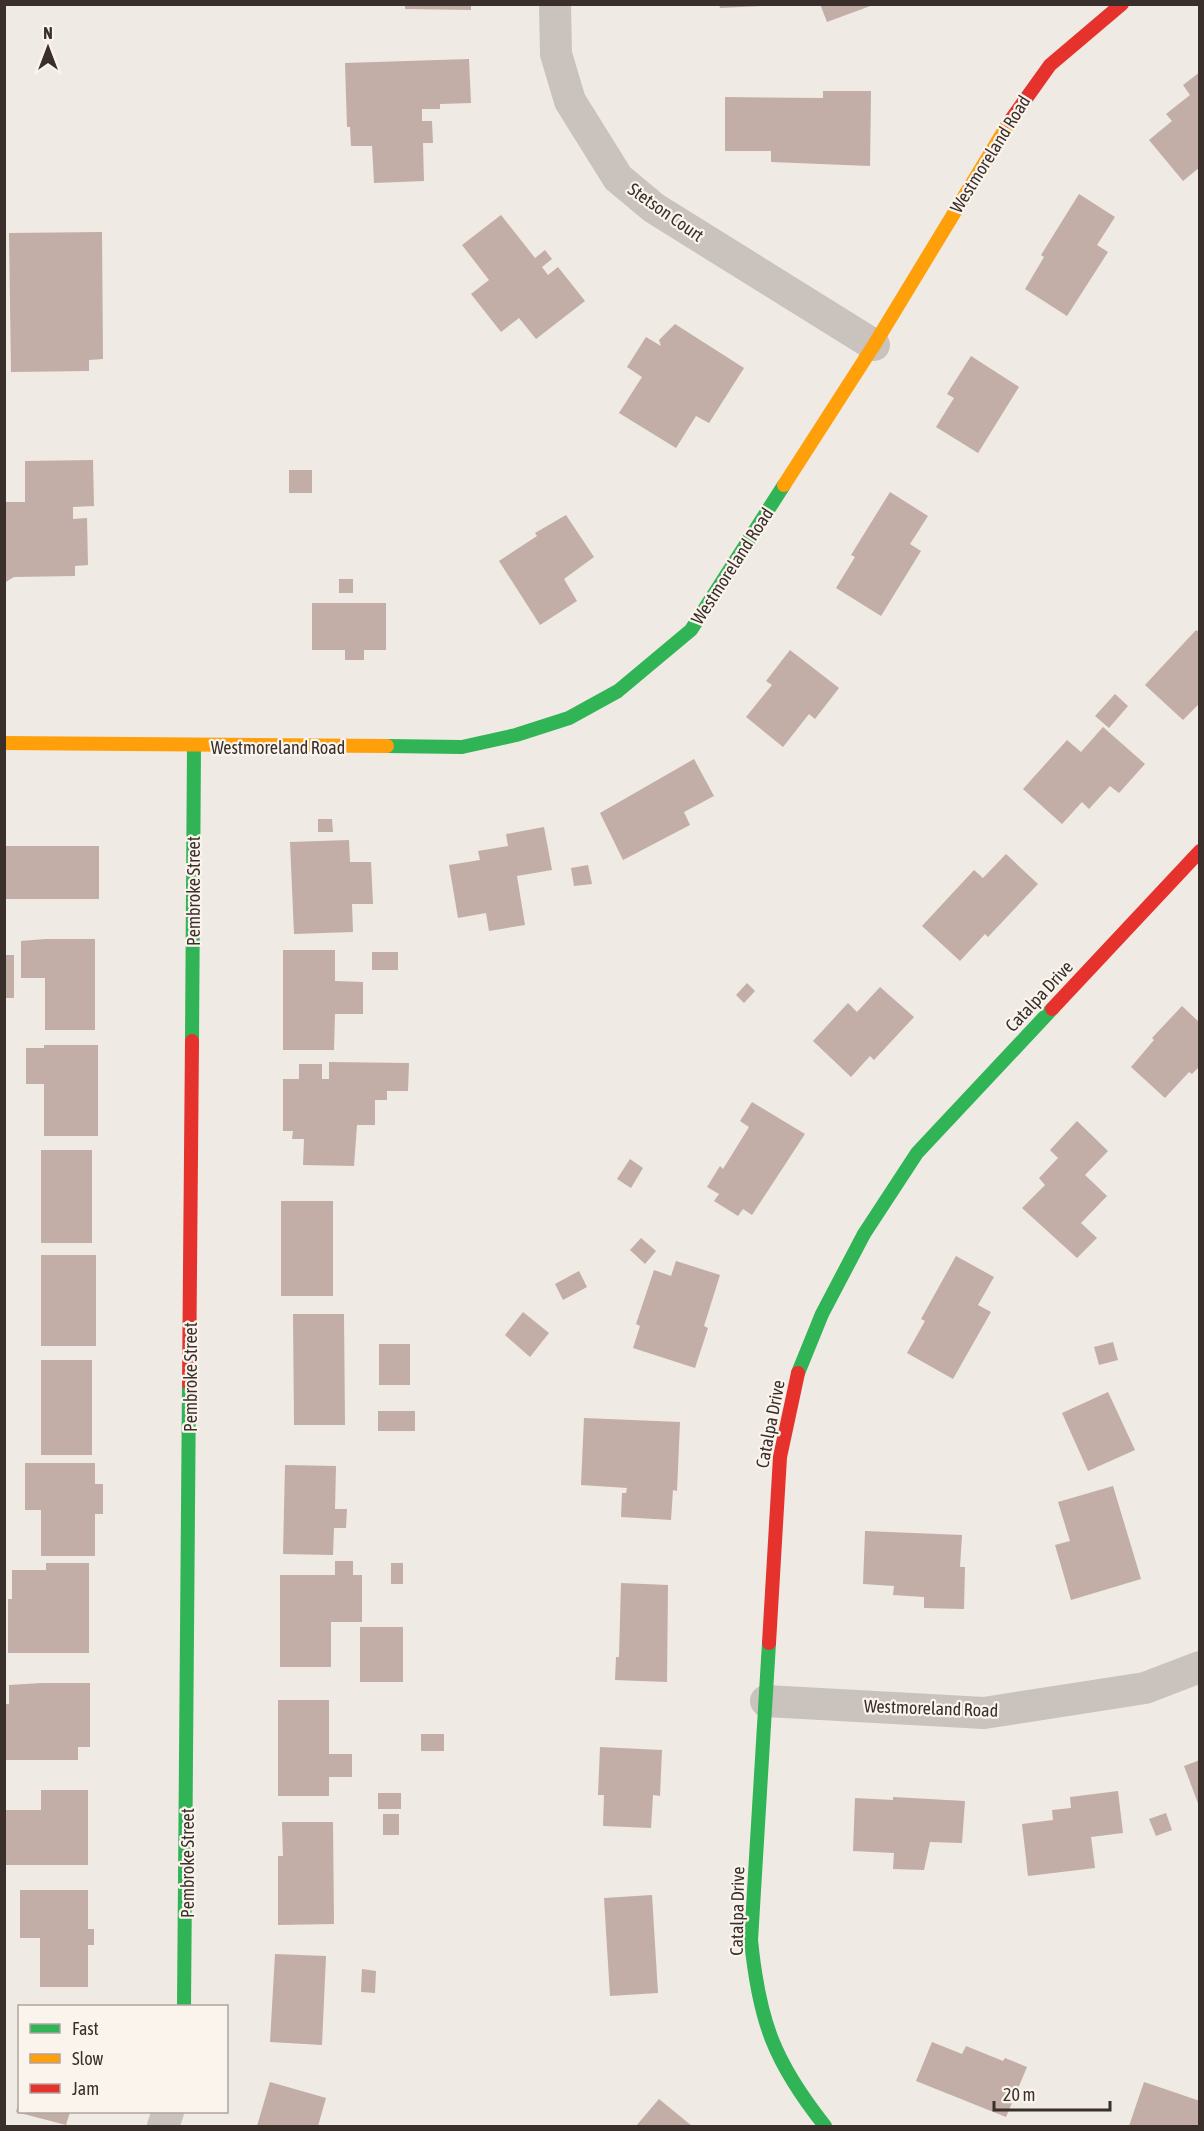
<svg xmlns="http://www.w3.org/2000/svg" width="1204" height="2131" viewBox="0 0 1204 2131" font-family="'Asap Condensed',sans-serif">
	<style>
		.building { fill: #c2aea6 }
		.lines { fill: none; stroke-linecap: round; stroke-linejoin: round }
		.street { stroke: #c9c2bd; stroke-width: 32 }
		.fast { stroke: #30b455; stroke-width: 14 }
		.slow { stroke: #ff9f0a; stroke-width: 14 }
		.jam { stroke: #e5322d; stroke-width: 14 }
		.labels { text-anchor: middle; dominant-baseline: central; stroke-width: 4.5; stroke-linejoin: round; paint-order: stroke }
		.street-label { font-size: 18px; fill: #3a2f2b; stroke: #fbf4ed }
	</style>
	<rect width="100%" height="100%" fill="#efeae4"/>
	<g class="building">
		<path d="M405 4H471V10L405 9Z"/>
		<path d="M719 4H762V6L720 8Z"/>
		<path d="M820 4H873V5L827 22Z"/>
		<path d="M469 59 471 103 440 104V109H422V121H432L433 143H423L424 181 374 183 372 146H351L350 127H347L345 63Z"/>
		<path d="M1200 72V167L1183 181 1149 140 1172 121 1166 114 1190 95 1183 85Z"/>
		<path d="M823 91H871L870 166 771 162V151H725V97L823 98Z"/>
		<path d="M1079 194 1115 217 1097 245 1108 252 1067 316 1025 289 1044 257 1041 255Z"/>
		<path d="M501 215 535 258 545 250 552 259 542 267 548 275 558 267 585 301 536 339 519 318 501 332 471 294 489 280 462 245Z"/>
		<path d="M102 232 103 359 89 360V371L11 372 9 233Z"/>
		<path d="M675 324 744 368 709 423 696 416 676 448 619 413 642 377 627 367 646 337 661 346 659 340Z"/>
		<path d="M971 356 1019 387 978 453 936 427 954 398 947 394Z"/>
		<path d="M93 460 94 506 73 507V519L87 518 88 565 75 566V576L14 577 4 583V502H25V461Z"/>
		<rect x="289" y="470" width="23" height="23"/>
		<path d="M890 492 928 516 910 544 921 551 881 616 836 588 855 557 851 555Z"/>
		<path d="M566 515 594 557 564 579 577 601 540 625 499 561 537 536 535 533Z"/>
		<rect x="339" y="579" width="14" height="14"/>
		<path d="M312 603H386V650H364V660H345V650H312Z"/>
		<path d="M1196 630 1200 633V703L1183 720 1145 685Z"/>
		<path d="M790 650 839 688 815 719 809 714 783 747 746 717 772 685 766 681Z"/>
		<path d="M1115 694 1128 706 1109 728 1095 716Z"/>
		<path d="M1103 727 1145 764 1119 793 1110 786 1089 809 1082 802 1062 824 1023 789 1067 740 1081 752Z"/>
		<path d="M694 759 714 796 684 812 690 825 623 860 600 813Z"/>
		<path d="M318 819H332L333 832H318Z"/>
		<path d="M544 827 552 870 517 876 525 925 489 931 486 913 458 918 449 865 480 860 478 851 508 846 506 834Z"/>
		<path d="M349 840 350 862H371L373 904H352L353 932 294 934 290 842Z"/>
		<rect x="4" y="846" width="95" height="53"/>
		<path d="M1006 854 1038 884 988 937 985 934 960 961 922 926 974 870 983 878Z"/>
		<path d="M588 865 592 884 574 886 571 868Z"/>
		<path d="M45 939H95V1030H45V978H21V941Z"/>
		<path d="M283 950H335V981L363 982V1014H335L334 1050H283Z"/>
		<rect x="372" y="952" width="26" height="18"/>
		<rect x="5" y="955" width="9" height="43"/>
		<path d="M747 983 755 991 744 1003 736 995Z"/>
		<path d="M880 987 914 1017 874 1060 870 1056 851 1077 813 1041 848 1003 857 1012Z"/>
		<path d="M1182 1006 1200 1023V1066L1192 1074 1189 1072 1165 1098 1131 1067 1154 1040 1152 1038Z"/>
		<path d="M44 1045H98V1136H44V1084H26V1048H44Z"/>
		<path d="M329 1062 409 1063 408 1091H387V1100H375V1125H357L354 1166 303 1165 304 1139H292L293 1131H283V1079H299V1064H322V1079H329Z"/>
		<path d="M752 1102 805 1134 752 1215 743 1209 738 1216 714 1201 719 1194 707 1187 720 1166 723 1169 749 1127 740 1121Z"/>
		<path d="M1077 1121 1108 1151 1085 1175 1107 1196 1081 1223 1097 1238 1077 1258 1022 1208 1045 1185 1039 1178 1058 1158 1050 1150Z"/>
		<rect x="41" y="1150" width="51" height="93"/>
		<path d="M630 1159 643 1168 631 1188 617 1179Z"/>
		<rect x="281" y="1201" width="52" height="95"/>
		<path d="M641 1238 656 1251 645 1264 630 1250Z"/>
		<rect x="41" y="1255" width="55" height="91"/>
		<path d="M956 1256 994 1277 978 1305 991 1312 953 1379 907 1353 925 1321 921 1319Z"/>
		<path d="M676 1261 720 1275 704 1326 708 1328 695 1368 633 1348 640 1326 636 1324 654 1270 671 1276Z"/>
		<path d="M579 1271 587 1287 563 1300 555 1284Z"/>
		<path d="M523 1312 549 1333 530 1357 505 1335Z"/>
		<path d="M293 1314H344L345 1425H294Z"/>
		<path d="M1113 1342 1118 1360 1099 1365 1094 1347Z"/>
		<rect x="379" y="1344" width="31" height="41"/>
		<rect x="41" y="1360" width="51" height="95"/>
		<path d="M1108 1392 1135 1450 1088 1471 1062 1413Z"/>
		<rect x="378" y="1411" width="37" height="20"/>
		<path d="M584 1418 680 1422 677 1491 673 1490 671 1520 621 1517 622 1493H626L627 1488 581 1485Z"/>
		<path d="M25 1463H95V1484H103V1514H95V1556H41V1510H25Z"/>
		<path d="M285 1465 336 1466 335 1509H347L346 1528H334L333 1555 283 1554Z"/>
		<path d="M1113 1486 1141 1579 1071 1600 1055 1545 1070 1541 1058 1502Z"/>
		<path d="M865 1531 962 1535 960 1567H965L964 1609 924 1608V1597L893 1595 894 1586 863 1584Z"/>
		<path d="M335 1561H353V1575H362V1622H331V1667H280V1575H335Z"/>
		<path d="M46 1563H89V1653H8V1599H12V1570H46Z"/>
		<rect x="391" y="1563" width="12" height="21"/>
		<path d="M621 1583 668 1585 667 1682 615 1680 616 1657H619Z"/>
		<rect x="360" y="1627" width="43" height="55"/>
		<path d="M42 1683H90V1747H78V1760H6V1704H9V1685Z"/>
		<path d="M278 1700H329V1754H352V1777H329V1796H278Z"/>
		<rect x="421" y="1734" width="23" height="17"/>
		<path d="M600 1747 662 1750 660 1796 653 1795 651 1828 603 1826 604 1795H598Z"/>
		<path d="M1200 1760V1806H1199L1184 1766Z"/>
		<path d="M41 1790H88V1865H6V1810H41Z"/>
		<path d="M1118 1791 1123 1833 1091 1837 1095 1868 1028 1876 1022 1824 1053 1820 1052 1810 1071 1808 1070 1797Z"/>
		<rect x="378" y="1793" width="23" height="16"/>
		<path d="M893 1797 965 1801 962 1843 930 1842 924 1870 893 1869 894 1853 853 1851 855 1798 893 1800Z"/>
		<path d="M1166 1813 1172 1830 1156 1836 1149 1819Z"/>
		<rect x="383" y="1814" width="16" height="21"/>
		<path d="M282 1822H333L334 1924 278 1925V1856H283Z"/>
		<path d="M20 1890H88V1929H94V1945H88V1987H40V1938H20Z"/>
		<path d="M652 1895 658 1993 610 1996 604 1898Z"/>
		<path d="M275 1954 326 1956 322 2045 270 2042Z"/>
		<path d="M362 1969 376 1971 375 1993 361 1992Z"/>
		<path d="M932 2042 962 2054 966 2046 1003 2061 1005 2058 1027 2067 1006 2117 916 2081Z"/>
		<path d="M270 2082 326 2098 318 2126H257Z"/>
		<path d="M1144 2082 1200 2101V2126H1129Z"/>
		<path d="M659 2099 692 2126H636Z"/>
		<path d="M19 2101 20 2112H70L66 2125 16 2112Z"/>
	</g>
	<g class="lines">
		<g class="street">
			<path d="M555 4 556 54 570 101 618 178 654 208 874 345"/>
			<path d="M766 1701 984 1713 1145 1688 1200 1667"/>
			<path d="M163 2126 168 2112"/>
		</g>
		<g class="fast">
			<path d="M387 746 462 747 516 735 569 718 618 691 691 630 784 485"/>
			<path d="M192 1041 194 747"/>
			<path d="M798 1373 822 1314 864 1234 917 1153 1052 1009"/>
			<path d="M769 1643 751 1940C759 2021 774 2062 825 2126"/>
			<path d="M184 2006 189 1384"/>
		</g>
		<g class="slow">
			<path d="M784 485 874 345 1010 121"/>
			<path d="M4 743 387 746"/>
		</g>
		<g class="jam">
			<path d="M1010 121 1050 65 1122 4"/>
			<path d="M1052 1009 1200 851"/>
			<path d="M189 1384 192 1041"/>
			<path d="M769 1643 780 1457 798 1373"/>
		</g>
	</g>
	<g class="labels">
		<g class="street-label">
			<text transform="translate(990 154) rotate(-58)">Westmoreland Road</text>
			<text transform="translate(666 212) rotate(35)">Stetson Court</text>
			<text transform="translate(732 566) rotate(-57)">Westmoreland Road</text>
			<text x="278" y="747">Westmoreland Road</text>
			<text transform="translate(193 891) rotate(-90)">Pembroke Street</text>
			<text transform="translate(1039 996) rotate(-47)">Catalpa Drive</text>
			<text transform="translate(190 1377) rotate(-90)">Pembroke Street</text>
			<text transform="translate(770 1424) rotate(-79)">Catalpa Drive</text>
			<text transform="translate(931 1708) rotate(2)">Westmoreland Road</text>
			<text transform="translate(187 1863) rotate(-90)">Pembroke Street</text>
			<text transform="translate(737 1911) rotate(-89)">Catalpa Drive</text>
		</g>
	</g>
	<rect width="1204" height="2131" fill="none" stroke="#3a2f2b" stroke-width="12"/>
	<rect x="18" y="2005" width="210" height="108" fill="#fbf4ed" stroke="#aea59f" stroke-width="1.5"/>
	<rect x="30" y="2024" width="30" height="9" fill="#30b455" stroke="#aea59f" stroke-width="1.5"/>
	<text x="72" y="2035" font-size="18" fill="#3a2f2b">Fast</text>
	<rect x="30" y="2054" width="30" height="9" fill="#ff9f0a" stroke="#aea59f" stroke-width="1.5"/>
	<text x="72" y="2065" font-size="18" fill="#3a2f2b">Slow</text>
	<rect x="30" y="2084" width="30" height="9" fill="#e5322d" stroke="#aea59f" stroke-width="1.5"/>
	<text x="72" y="2095" font-size="18" fill="#3a2f2b">Jam</text>
	<g transform="translate(48 48)" stroke="#fbf4ed" stroke-width="4.5" paint-order="stroke">
	<path d="M0-4.5L10 22L0 15L-10 22Z" fill="#3a2f2b"/>
	<text y="-9" font-size="16" font-weight="bold" text-anchor="middle" fill="#3a2f2b">N</text>
	</g>
	<path d="M994 2101v9h116v-9" fill="none" stroke="#3a2f2b" stroke-width="3"/>
	<text x="1003" y="2101" font-size="18" fill="#3a2f2b" stroke="#fbf4ed" stroke-width="4.5" paint-order="stroke">20 m</text>
</svg>
